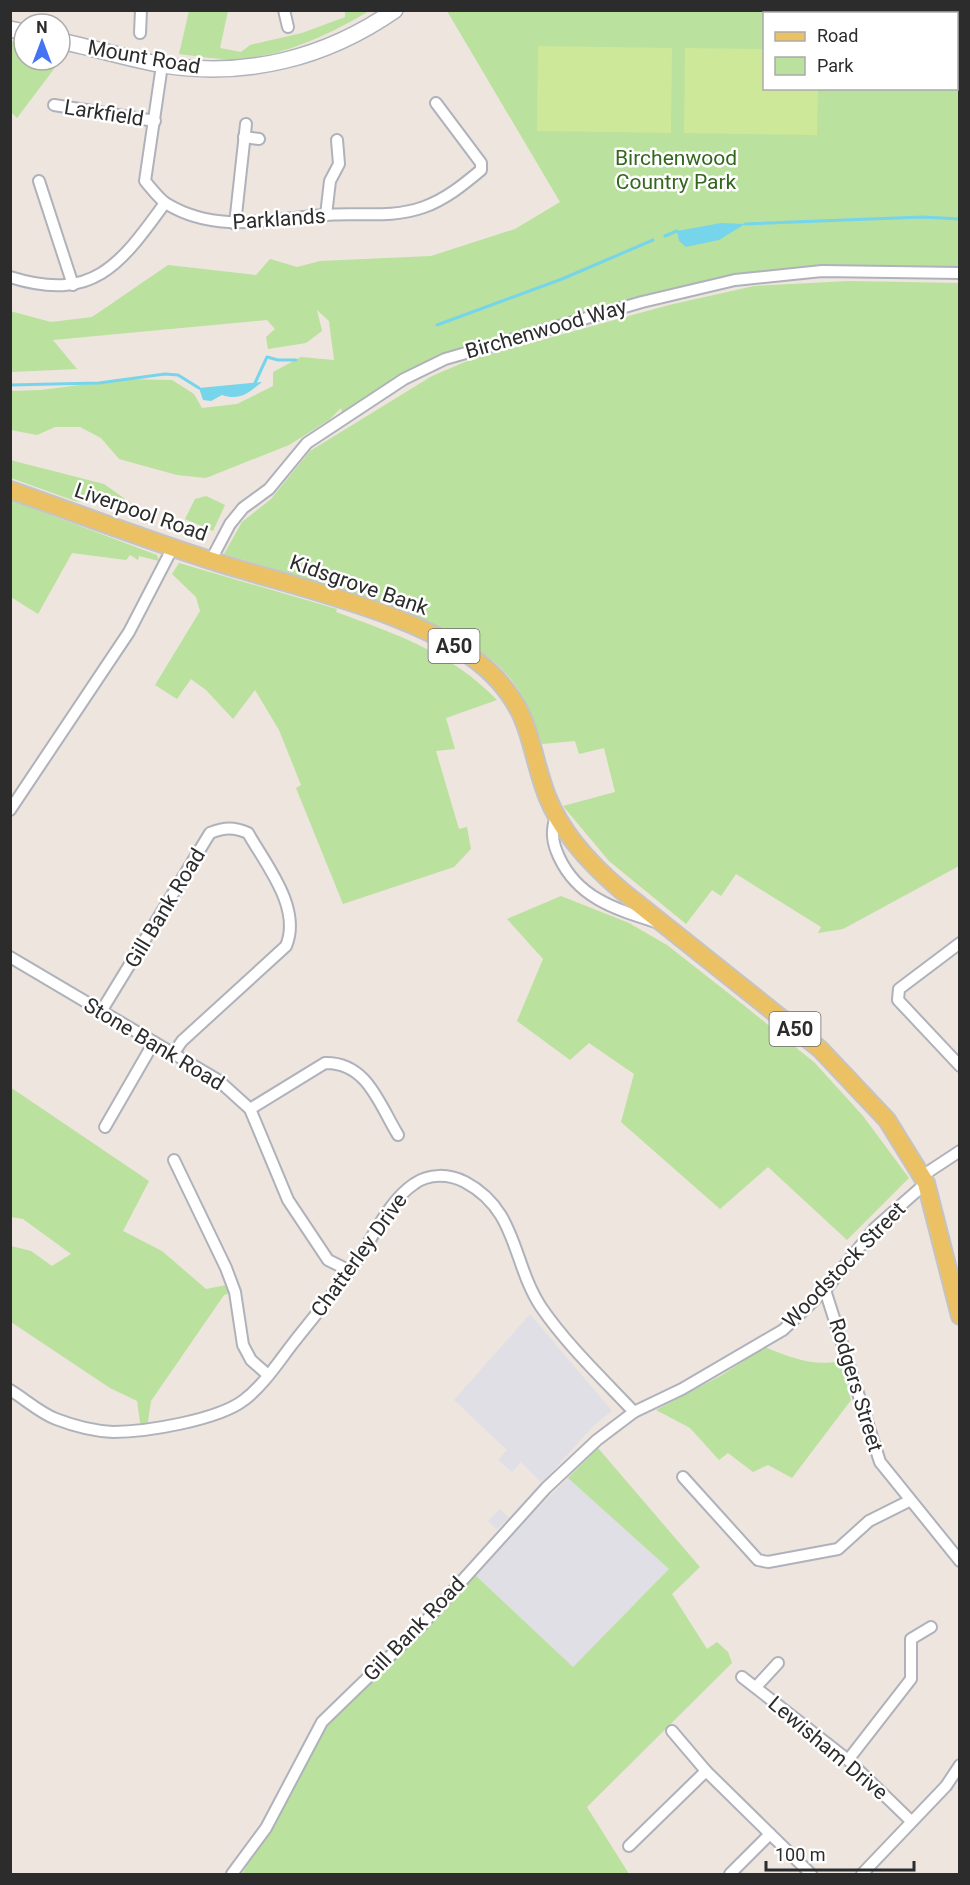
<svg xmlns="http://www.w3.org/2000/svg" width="970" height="1885" viewBox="0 0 970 1885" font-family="Roboto,sans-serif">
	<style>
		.industrial { fill: #e0dfe6 }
		.green { fill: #bae19d; fill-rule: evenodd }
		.pitch { fill: #cde899 }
		.water { fill: #76d5ea }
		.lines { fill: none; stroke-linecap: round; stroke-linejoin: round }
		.stream { stroke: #76d5ea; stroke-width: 3 }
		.street-casing { stroke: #afb2bb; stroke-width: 14 }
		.secondary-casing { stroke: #afb2bb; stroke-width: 18 }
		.primary-casing { stroke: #c4c4c4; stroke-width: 20 }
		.street { stroke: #fff; stroke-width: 10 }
		.secondary { stroke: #fff; stroke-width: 15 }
		.primary { stroke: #ecc164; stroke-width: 16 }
		.labels { text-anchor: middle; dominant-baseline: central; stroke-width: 5; stroke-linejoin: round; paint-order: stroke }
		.shield { fill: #fff; stroke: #6b6b6b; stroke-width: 1.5 }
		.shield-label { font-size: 20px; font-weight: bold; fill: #2c2c2c }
		.street-label { font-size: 21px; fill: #2c2c2c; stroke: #fff }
		.park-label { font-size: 21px; fill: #33671d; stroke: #fff }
	</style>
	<rect width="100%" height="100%" fill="#ede5de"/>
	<g class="industrial">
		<path d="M530 1314 612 1411 594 1425 542 1483 521 1462 512 1472 498 1460 507 1450 454 1400Z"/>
		<path d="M568 1478 669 1569 573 1667 475 1575 505 1541Z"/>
		<path d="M500 1509 509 1518 497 1529 488 1521Z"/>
	</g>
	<g class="green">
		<path d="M189 11H228L220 48 241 52 250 45 302 33 345 17V11H369C329 35 282 57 235 59 217 60 197 56 179 54Z"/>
		<path d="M447 11H959V273L822 271 726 282 442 361 343 419 341 408 329 420 289 445 206 478 177 475 119 459 101 438 80 427H55L37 435 11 430V391L41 390 127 379 172 380 194 394 202 408 237 404 273 386V372L301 357 334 360 329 321 317 310 322 331 306 343 268 349 266 337 275 329 267 320 53 340 77 369 11 372 10 311 51 322 92 317 168 265 256 275 270 259 297 267 320 261 431 256 515 229 560 202ZM764 14H956V88H764Z"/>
		<path d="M11 41 24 44V60H60V51L66 53 17 118 11 112Z"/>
		<path d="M849 281 959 283V866L843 929 818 933 821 927 736 874 721 896 712 890 686 924 609 861 563 806 615 792 604 748 579 754 575 741 542 744C532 715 523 690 501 668 444 613 301 578 224 554L242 522 271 499 310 451 432 376 472 359 669 305 754 286Z"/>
		<path d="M10 460 104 484 135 506 130 515 110 505 75 501 11 478Z"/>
		<path d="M206 496 225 505 213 531 185 519 195 499Z"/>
		<path d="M11 500 157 555 159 561 139 556 138 560 130 555 126 560 72 553 38 614 11 597Z"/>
		<path d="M179 563 337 609 336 612C396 634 452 653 497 700L446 718 455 749 436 751 459 829 467 827 471 849 454 867 343 904 296 788 301 785 279 730 255 690 233 719 206 690 191 679 177 699 155 685 200 611 196 597 172 574Z"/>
		<path d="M561 896 629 923 667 945 746 1007 815 1063 863 1116 909 1178 847 1240 768 1167 720 1209 621 1122 634 1074 589 1043 570 1060 517 1021 543 959 507 919Z"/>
		<path d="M10 1087 149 1181 123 1231 162 1251 206 1289 232 1284 235 1292 224 1295 151 1401 147 1428 141 1429 137 1401 110 1388 11 1322V1246L31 1251 52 1266 71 1254 23 1219 11 1217Z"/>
		<path d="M765 1347C788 1357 815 1367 840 1361L851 1400 792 1478 768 1465 753 1472 728 1453 719 1460 690 1428 656 1410 722 1375Z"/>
		<path d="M598 1448 700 1567 672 1594 707 1649 717 1642 728 1652 732 1663 587 1807 629 1874H242L323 1728 405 1649 475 1575 573 1667 669 1569 568 1478Z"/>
	</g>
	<g class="pitch">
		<path d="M914 11H959V82L957 83 956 14 915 13Z"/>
		<path d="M538 46 672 48 671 133 537 131Z"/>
		<path d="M685 48 764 49V88L818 89 817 135 684 133Z"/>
	</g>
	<g class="water">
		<path d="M721 223 745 224 719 240 686 247 679 241 677 231Z"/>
		<path d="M262 382C248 393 240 401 222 395L211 401 203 400 199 388Z"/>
	</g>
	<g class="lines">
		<g class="stream">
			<path d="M745 224 922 217 960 219"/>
			<path d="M665 236 677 231"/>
			<path d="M437 325 562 279 653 240"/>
			<path d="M255 383 267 357 278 360H296"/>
			<path d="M10 385 99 383 165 374 178 375 199 388"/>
		</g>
		<g class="street-casing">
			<g id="street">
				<path d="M284 10 288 27"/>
				<path d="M140 33 141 10"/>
				<path d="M162 65 145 181C152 189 159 199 167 204 217 234 270 219 324 215 358 212 391 219 424 207 446 199 463 185 481 170V163L436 103"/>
				<path d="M54 105 155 121"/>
				<path d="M244 137 259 139"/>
				<path d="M39 181 73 285"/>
				<path d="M326 215 330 181 339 164 337 140"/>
				<path d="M235 224 246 124"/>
				<path d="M10 277C93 303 120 265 165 203"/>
				<path d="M211 560 230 524 243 508 269 489 307 443 404 379 445 359 642 302 735 280 822 271 960 273"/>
				<path d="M10 810 129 632 173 547"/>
				<path d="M556 816C551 831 552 842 559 857 578 898 615 909 656 922"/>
				<path d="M960 943 899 989 898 1000 960 1066"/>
				<path d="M10 957 218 1080 250 1109 288 1200 328 1260 350 1271"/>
				<path d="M102 1010 210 833C225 827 234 827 248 833 266 865 302 908 286 946L182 1041 173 1054"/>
				<path d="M250 1109 325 1063C367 1062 379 1104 398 1135"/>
				<path d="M105 1127 154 1042"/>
				<path d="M174 1160 226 1268 235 1292 243 1345 251 1360 268 1375"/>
				<path d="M922 1176 960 1151"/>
				<path d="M825 1290 880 1462 960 1561"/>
				<path d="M10 1390C25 1399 40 1413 56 1419 74 1426 94 1431 113 1432 146 1432 218 1420 244 1400 264 1385 279 1361 294 1342 316 1314 340 1286 360 1256 376 1232 390 1200 414 1184 429 1173 449 1174 465 1182 518 1210 512 1263 541 1307 567 1345 602 1378 634 1412"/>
				<path d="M683 1477 758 1560 768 1562 838 1549 869 1521 909 1501"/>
				<path d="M742 1677 848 1760 911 1821"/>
				<path d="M756 1687 778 1663"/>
				<path d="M672 1731 706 1771 811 1874"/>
				<path d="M848 1760 911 1679V1639L931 1627"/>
				<path d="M629 1846 706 1771"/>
				<path d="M232 1874 266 1828 322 1722 422 1625 546 1488 597 1440 634 1412 682 1389 783 1330 825 1290 875 1228 926 1183"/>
				<path d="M730 1874 770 1834"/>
				<path d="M862 1874 946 1786 960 1765"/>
			</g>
		</g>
		<g class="secondary-casing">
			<g id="secondary">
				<path d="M10 29 24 32"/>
				<path d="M60 41C94 48 129 59 163 65 247 78 326 58 395 10"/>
			</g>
		</g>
		<g class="primary-casing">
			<path id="primary" d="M10 490C79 514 147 540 216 562 297 588 437 616 495 677 533 717 529 749 547 796 562 834 591 865 622 891L820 1049 887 1120 926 1183 960 1316"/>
		</g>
		<use href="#street" class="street"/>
		<use href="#secondary" class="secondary"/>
		<use href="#primary" class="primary"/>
	</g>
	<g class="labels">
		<g class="shield">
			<rect x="428.5" y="629" width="51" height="34" rx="4.5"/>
			<rect x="769.5" y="1012" width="51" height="34" rx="4.5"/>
		</g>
		<g class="shield-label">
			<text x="454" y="646">A50</text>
			<text x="795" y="1029">A50</text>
		</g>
		<g class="street-label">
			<text transform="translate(144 57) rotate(10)">Mount Road</text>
			<text transform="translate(104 113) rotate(9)">Larkfield</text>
			<text transform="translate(279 219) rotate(-4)">Parklands</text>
			<text transform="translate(546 329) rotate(-16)">Birchenwood Way</text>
			<text transform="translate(141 512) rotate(19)">Liverpool Road</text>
			<text transform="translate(359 585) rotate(19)">Kidsgrove Bank</text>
			<text transform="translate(165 908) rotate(-59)">Gill Bank Road</text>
			<text transform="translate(154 1044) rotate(31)">Stone Bank Road</text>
			<text transform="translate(359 1255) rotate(-54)">Chatterley Drive</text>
			<text transform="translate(844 1265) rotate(-46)">Woodstock Street</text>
			<text transform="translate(856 1385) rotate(73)">Rodgers Street</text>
			<text transform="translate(414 1629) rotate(-46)">Gill Bank Road</text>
			<text transform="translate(828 1748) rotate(40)">Lewisham Drive</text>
		</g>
		<g class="park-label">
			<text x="676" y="158">Birchenwood<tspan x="676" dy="24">Country Park</tspan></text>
		</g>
	</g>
	<rect width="970" height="1885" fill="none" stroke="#2c2c2c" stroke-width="24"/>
	<rect x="763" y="12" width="195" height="78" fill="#ffffff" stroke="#ababab" stroke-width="1.5"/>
	<rect x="775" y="32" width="30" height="9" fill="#ecc164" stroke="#ababab" stroke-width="1.5"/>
	<text x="817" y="42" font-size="18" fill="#2c2c2c">Road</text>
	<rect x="775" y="57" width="30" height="18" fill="#bae19d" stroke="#ababab" stroke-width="1.5"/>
	<text x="817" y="72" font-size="18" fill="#2c2c2c">Park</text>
	<g transform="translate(42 42)"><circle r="28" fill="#ffffff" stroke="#ababab" stroke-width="1.5"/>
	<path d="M0-4.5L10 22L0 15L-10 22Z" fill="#4574f3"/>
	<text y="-9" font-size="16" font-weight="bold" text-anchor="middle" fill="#2c2c2c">N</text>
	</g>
	<path d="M766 1861v9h148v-9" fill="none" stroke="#2c2c2c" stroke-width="3"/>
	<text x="775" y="1861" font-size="18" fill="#2c2c2c" stroke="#ffffff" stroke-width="4.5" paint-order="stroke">100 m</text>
</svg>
